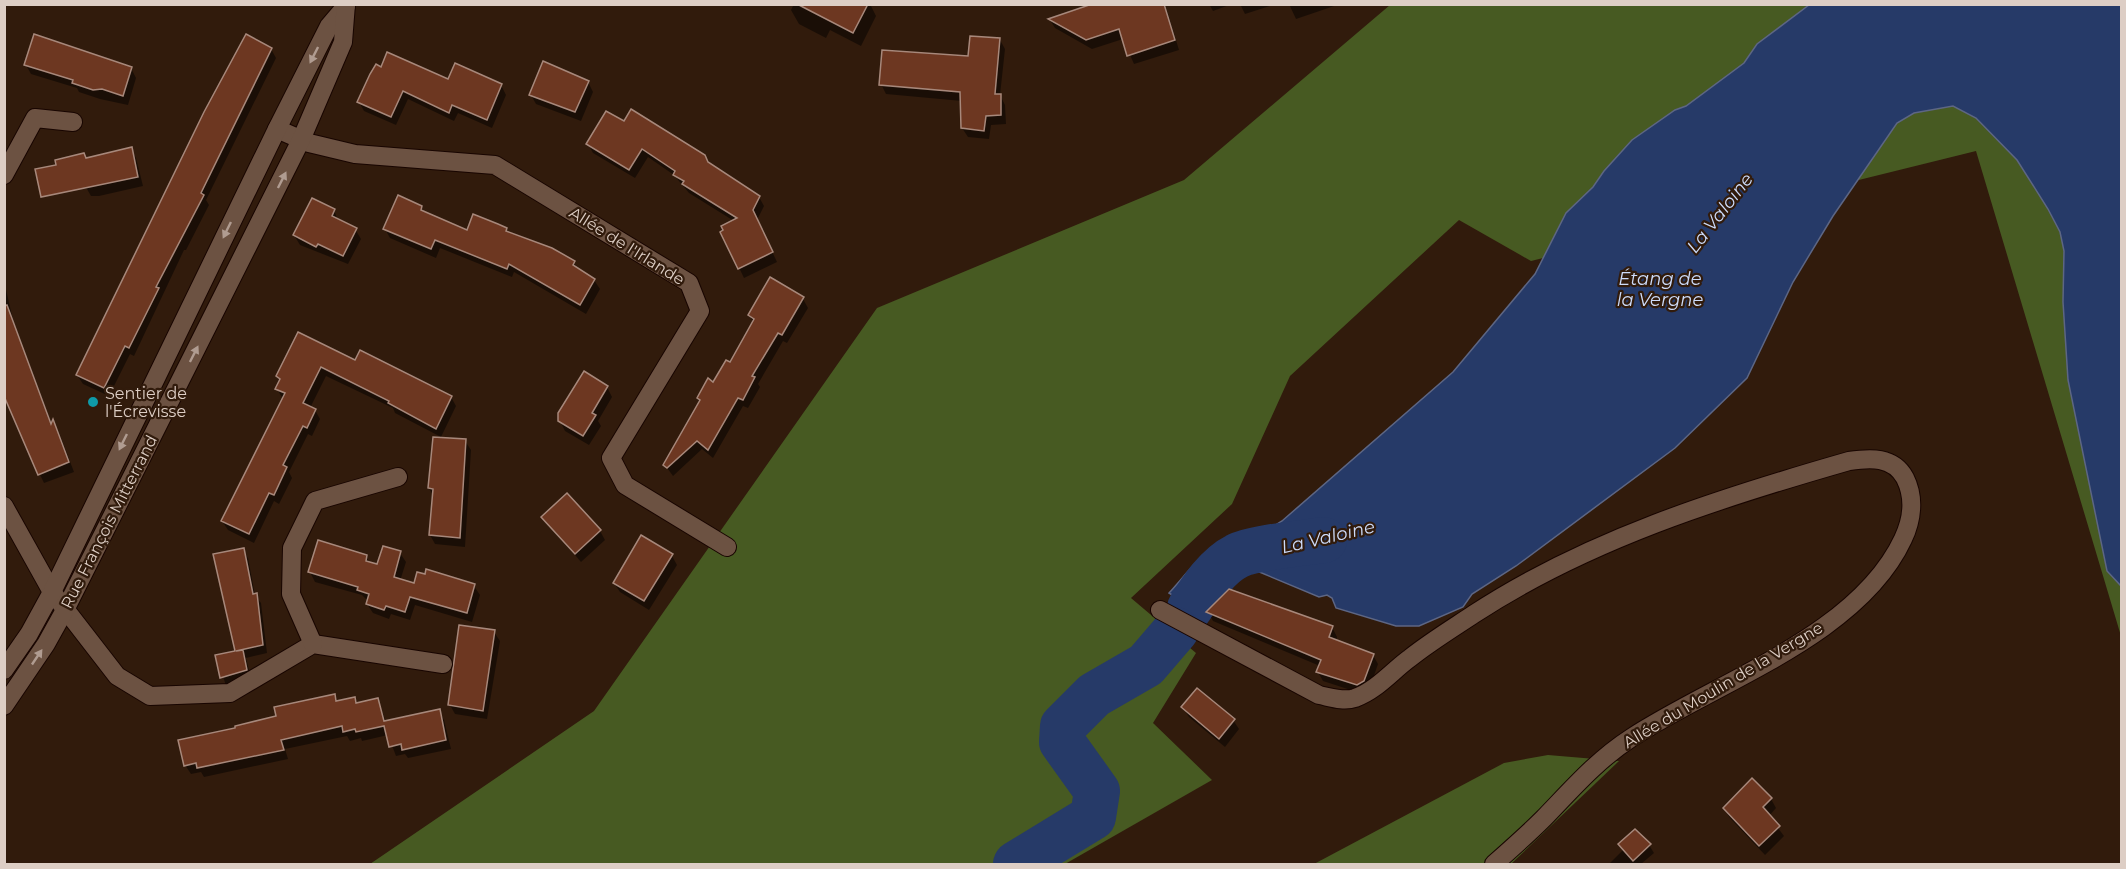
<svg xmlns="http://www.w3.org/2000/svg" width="2126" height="869" viewBox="0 0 2126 869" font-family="Montserrat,sans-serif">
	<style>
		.forest { fill: #475a22 }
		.water { fill: #263a68; stroke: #5d6684; stroke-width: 1.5 }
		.shadow { fill: #0007 }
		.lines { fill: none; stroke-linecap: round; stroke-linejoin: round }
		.river { stroke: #263a68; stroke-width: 46 }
		.building { fill: #6d3721; stroke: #a7887b; stroke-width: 1.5 }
		.street-casing { stroke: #180500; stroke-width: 20 }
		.street { stroke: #6c5242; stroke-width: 18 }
		.oneway { fill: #b09c91 }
		.culture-dot { fill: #0f9aa8; stroke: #311b0c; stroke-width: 2 }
		.labels { text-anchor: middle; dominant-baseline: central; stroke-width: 4.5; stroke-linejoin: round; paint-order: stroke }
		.street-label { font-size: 16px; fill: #ddcec5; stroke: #311b0c }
		.poi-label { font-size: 16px; fill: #ddcec5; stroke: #311b0c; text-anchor: start }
		.water-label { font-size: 18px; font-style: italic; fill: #cddcfb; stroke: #311b0c }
	</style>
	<rect width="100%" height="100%" fill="#311b0c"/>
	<g class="forest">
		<path d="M1390 5H2121V636L1976 151 1531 261 1459 220 1290 376 1232 504 1131 598 1196 653 1153 723 1212 780 1065 864H370L594 711 877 308 1184 180Z"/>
		<path d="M1548 755 1619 761 1511 864H1314L1504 763Z"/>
	</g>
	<g class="water">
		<path d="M1809 5H2121V586L2107 571 2068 380 2063 302 2064 251 2060 232 2048 209 2017 160 1976 118 1953 106 1914 113 1897 123 1833 216 1793 282 1747 378 1675 448 1516 566 1472 594 1463 607 1419 626H1396L1336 608 1332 598 1327 595 1319 597 1257 571 1263 533 1282 521 1453 372 1535 274 1566 213 1593 187 1604 171 1632 140 1675 110 1686 106 1744 63 1757 44Z"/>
		<path d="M1255 533 1249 573 1229 585 1202 614 1169 593C1198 561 1209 540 1255 533Z"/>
		<path d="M1171 625 1176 630 1146 665 1094 695 1063 726V742L1097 791 1093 817 1047 842 1015 864H997L1060 832 1087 813 1089 801C1081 787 1057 754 1054 741 1047 704 1112 681 1134 666 1149 656 1160 639 1171 625Z"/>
	</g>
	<g class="shadow">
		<path d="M794 4H870L876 16 861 46 830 30 826 38 799 24 791 10Z"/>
		<path d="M1115 4H1165L1179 50 1134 64 1123 39 1092 49 1055 28 1050 20Z"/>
		<path d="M1209 4H1232L1213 11Z"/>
		<path d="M1240 4H1276L1245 14Z"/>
		<path d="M1289 4H1340L1296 19Z"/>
		<path d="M1000 40 1005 49 1000 95 1005 105 1006 124 991 125 989 139 968 137 962 128V101L886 94 881 84 969 57Z"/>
		<path d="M271 49 276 58 206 200 209 205 186 250H184L134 356 130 354 109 396 83 384 77 375Z"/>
		<path d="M26 65 131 68 136 78 128 105 100 99 79 92 77 88 31 74Z"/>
		<path d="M381 69 448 81 501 85 506 95 492 128 458 113 454 121 408 99 396 125 364 111 359 102Z"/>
		<path d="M588 82 593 92 581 121 536 104 531 95Z"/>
		<path d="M607 113 708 164 759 197 764 206 757 220 777 262 744 278 722 232 734 221 689 193 674 175 648 157 635 178 593 153 588 144Z"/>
		<path d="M131 149 136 158 143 186 99 196H91L87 189 65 187 86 159Z"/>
		<path d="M421 207 424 213 467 232 506 229 509 234 552 249 574 263 579 270 594 280 600 289 586 314 514 272 512 277 440 248 436 258 390 238 385 229Z"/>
		<path d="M334 210 338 221 355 229 361 239 348 264 300 245 294 235Z"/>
		<path d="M4 281 13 320 52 425 53 422 58 430 74 472 44 483 17 427 4 391Z"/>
		<path d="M803 299 808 308 787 343 783 341 758 384 760 387 748 408 743 406 713 458 702 449 673 476 665 465 714 384 730 364 754 323 749 315Z"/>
		<path d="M298 334 355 362 451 397 456 406 441 437 395 413 393 408 326 376 310 408 315 410 320 419 312 436 308 434 289 472 292 478 279 504 274 501 254 543 228 530 222 521 283 399 277 389 280 381 277 376Z"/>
		<path d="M607 387 612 397 598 421 601 426 589 445 565 431 560 421Z"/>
		<path d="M465 441 471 450 465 547 435 544 430 535 433 495 429 488Z"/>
		<path d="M543 517 600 531 605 540 581 562Z"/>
		<path d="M243 550 248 558 255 595 261 603 267 653 246 658 251 678 226 686 217 656 236 652 215 555Z"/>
		<path d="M400 553 406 562 400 581 415 585 474 586 480 595 472 622 415 605 410 620 391 614 389 619 373 613 367 604 368 601 362 595 315 582 310 572 366 556 370 564 378 566Z"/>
		<path d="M672 556 677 565 649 610 620 592 614 583Z"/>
		<path d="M1208 612 1332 627 1337 637 1336 641 1373 655 1378 664 1369 690 1363 694 1323 681 1318 672 1320 666 1213 621Z"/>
		<path d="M494 632 500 641 487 719 455 714 450 705Z"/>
		<path d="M334 696 338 703 354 699 357 704 378 700 386 722 439 710 444 720 451 749 408 758 405 754 396 756 388 735 362 741 361 738 350 741 347 736 285 749 288 759 204 777 201 772 191 774 185 765 237 729Z"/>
		<path d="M1183 708 1233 720 1239 729 1225 747 1189 717Z"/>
		<path d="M1771 799 1776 808 1769 816 1784 836 1765 855 1730 818 1724 809Z"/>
		<path d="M1620 845H1649L1654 853 1641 864H1609L1623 850Z"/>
	</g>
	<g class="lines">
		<g class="river">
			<path d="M1190 608C1201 590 1217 566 1237 556 1251 548 1304 543 1324 540"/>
			<path d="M1016 864 1093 817 1097 791 1062 742 1063 726 1094 695 1146 665 1176 630"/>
		</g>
	</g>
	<g class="building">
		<path d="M797 4H868L853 33Z"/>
		<path d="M1092 4H1164L1175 40 1127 56 1119 29 1086 40 1048 19Z"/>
		<path d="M34 34 132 67 123 96 102 89 93 90 72 83 73 80 24 65Z"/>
		<path d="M246 34 272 48 201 193 204 195 156 287 159 288 129 348 125 346 104 388 76 375 204 112Z"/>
		<path d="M970 36 1000 38 995 94H1001V115L986 116 984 131 961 128 960 92 879 85 882 50 968 56Z"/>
		<path d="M387 52 448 79 455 63 502 84 487 120 452 105 449 113 403 91 391 117 357 102 370 74 376 64 381 67Z"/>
		<path d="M543 61 589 81 575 112 529 95Z"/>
		<path d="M631 109 705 155 708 162 760 196 753 210 773 252 738 269 720 232 723 230 721 226 737 218 682 184 684 181 673 175 675 171 642 149 629 170 586 144 606 111 624 121Z"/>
		<path d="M132 147 138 177 41 197 35 169 56 165 55 160 84 153 86 158Z"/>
		<path d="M398 195 422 206 421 210 467 230 473 214 498 224 507 228 506 231 552 248 575 261 573 265 595 279 580 305 509 264 507 269 435 240 431 249 383 229Z"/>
		<path d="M312 198 335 209 332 216 357 228 343 256 318 244 316 247 293 235Z"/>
		<path d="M770 277 804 297 782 335 778 333 752 376 755 377 743 400 738 398 708 450 697 441 667 468 663 465 700 400 697 398 708 378 713 382 726 360 730 362 754 319 748 315Z"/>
		<path d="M7 305 51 424 53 419 69 462 38 475 4 396V306Z"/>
		<path d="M298 332 355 360 360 350 452 396 436 429 388 403 389 401 321 367 303 403 316 409 307 428 303 426 283 465 287 467 274 495 269 493 249 534 221 521 285 393 275 389 280 379 276 376Z"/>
		<path d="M584 371 608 386 592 413 596 415 583 436 558 421V413Z"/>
		<path d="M433 437 466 439 460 538 429 535 433 489 428 488Z"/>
		<path d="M567 493 601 530 575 554 541 517Z"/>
		<path d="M641 535 673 554 644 601 613 583Z"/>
		<path d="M318 540 367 555 366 561 377 564 383 546 401 551 394 577 414 583 417 572 425 574 426 569 475 584 467 613 410 597 405 612 386 606 384 610 366 604 369 594 357 590 358 587 308 572Z"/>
		<path d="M244 548 253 594 257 593 263 645 236 651 243 650 247 670 220 678 215 655 235 651 213 554Z"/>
		<path d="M1229 589 1333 626 1329 637 1374 654 1364 681 1357 685 1316 672 1321 660 1206 612Z"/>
		<path d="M459 625 495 630 483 711 448 705Z"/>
		<path d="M1197 688 1235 719 1219 739 1181 707Z"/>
		<path d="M335 694 336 701 355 697 356 703 378 698 384 721 440 709 446 740 402 750 401 744 389 747 384 726 356 732 355 729 343 732 342 726 281 740 284 750 197 768 196 763 184 766 178 740 235 728V726L276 716 274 707Z"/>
		<path d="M1752 778 1772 798 1763 807 1780 826 1759 846 1723 808Z"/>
		<path d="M1635 829 1651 844 1633 861 1618 844Z"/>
	</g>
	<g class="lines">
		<g class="street-casing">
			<g id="street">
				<path d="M277 129 309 143 355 154 495 165 689 283 700 311 611 458 625 485 727 547"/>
				<path d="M4 175 35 118 73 122"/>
				<path d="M4 506 52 592 117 676 150 696 230 693 313 644 443 664"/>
				<path d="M1160 610 1319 695C1330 697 1343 702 1355 698 1377 690 1392 671 1410 658 1430 642 1453 628 1474 614 1587 540 1720 498 1849 461 1870 458 1893 456 1905 478 1915 498 1912 520 1903 539 1858 636 1716 682 1631 738 1597 760 1572 789 1544 818 1528 834 1511 849 1494 864"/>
				<path d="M313 644 291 594 292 548 315 501 398 477"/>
				<path d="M4 670 29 634 52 592 277 129 329 26 346 6"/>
				<path d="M4 706 46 644 66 608 301 140 343 42 346 4"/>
			</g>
		</g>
		<use href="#street" class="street"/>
	</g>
	<defs><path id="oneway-solid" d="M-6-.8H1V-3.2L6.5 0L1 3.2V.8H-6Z" transform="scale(1.5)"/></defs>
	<g class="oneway">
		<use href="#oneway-solid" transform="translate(314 55) rotate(117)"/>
		<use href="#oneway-solid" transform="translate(282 180) rotate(-63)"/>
		<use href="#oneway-solid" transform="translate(227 230) rotate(116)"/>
		<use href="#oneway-solid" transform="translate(194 354) rotate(-63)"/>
		<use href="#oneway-solid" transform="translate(123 442) rotate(116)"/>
		<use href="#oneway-solid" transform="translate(37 657) rotate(-56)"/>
	</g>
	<circle class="culture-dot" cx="93" cy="402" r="6"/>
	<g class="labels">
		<g class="street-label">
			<text transform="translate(627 246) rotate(32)">Allée de l'Irlande</text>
			<text transform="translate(109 522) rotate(-63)">Rue François Mitterrand</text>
			<text transform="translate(1723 685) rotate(-31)">Allée du Moulin de la Vergne</text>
		</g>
		<g class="poi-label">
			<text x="105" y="393">Sentier de<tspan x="105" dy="18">l'Écrevisse</tspan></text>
		</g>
		<g class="water-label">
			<text transform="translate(1720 213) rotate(-52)">La Valoine</text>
			<text x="1660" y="279">Étang de<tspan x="1660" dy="21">la Vergne</tspan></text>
			<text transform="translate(1328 537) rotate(-13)">La Valoine</text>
		</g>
	</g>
	<rect width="2126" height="869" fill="none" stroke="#ddcec5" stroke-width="12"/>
</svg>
